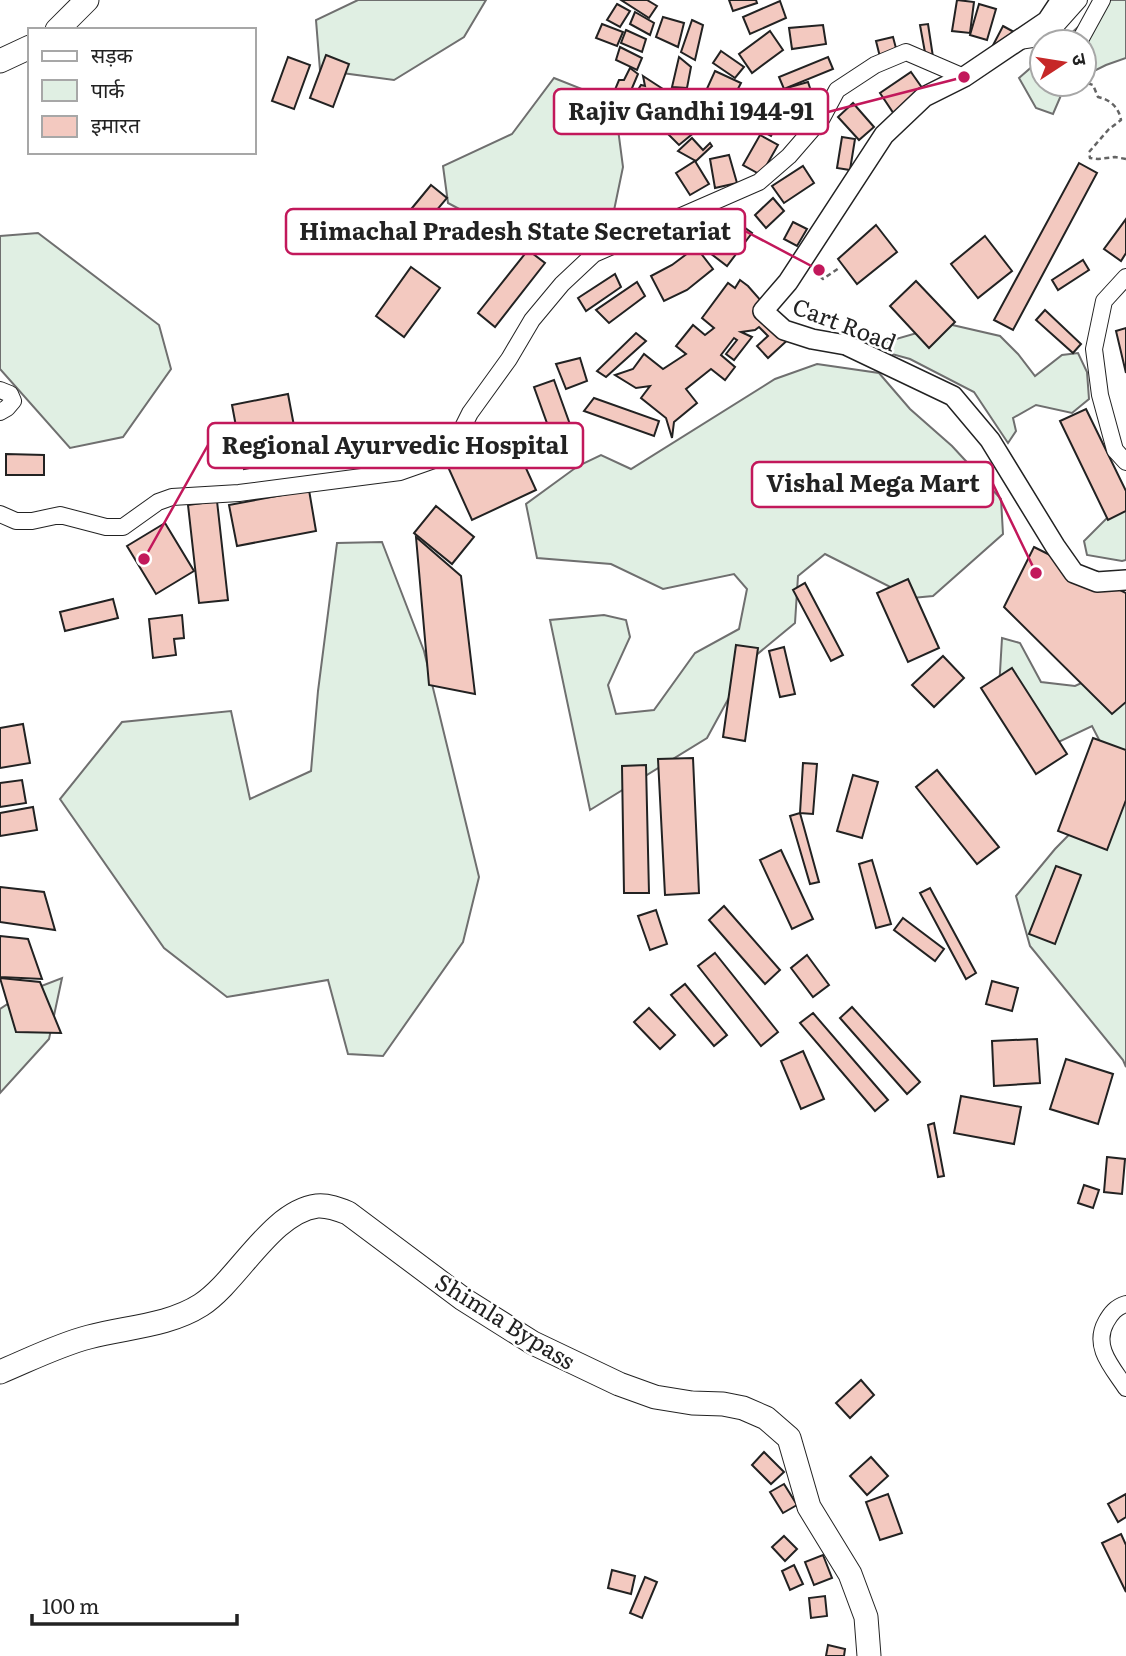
<svg xmlns="http://www.w3.org/2000/svg" width="1126" height="1656" viewBox="0 0 1126 1656" font-family="Literata,'Noto Sans Devanagari',serif">
	<style>
		.green { fill: #e0efe3; stroke: #6f6f6f; stroke-width: 2 }
		.building { fill: #f3c9c0; stroke: #222; stroke-width: 2 }
		.lines { fill: none; stroke-linecap: round; stroke-linejoin: round }
		.minor-casing { stroke: #222; stroke-width: 18 }
		.major-casing { stroke: #222; stroke-width: 22 }
		.highway-casing { stroke: #222; stroke-width: 25 }
		.path { stroke: #646464; stroke-width: 2.5; stroke-dasharray: 5 3.5; stroke-linecap: butt }
		.minor { stroke: #fff; stroke-width: 16 }
		.major { stroke: #fff; stroke-width: 19 }
		.highway { stroke: #fff; stroke-width: 23 }
		.labels { text-anchor: middle; dominant-baseline: central; stroke-width: 5; stroke-linejoin: round; paint-order: stroke }
		.street-label { font-size: 23px; fill: #222; stroke: #fff }
		.leader { fill: none; stroke: #c2185b; stroke-width: 2.5 }
		.callout-dot { fill: #c2185b; stroke: #fff; stroke-width: 2.5 }
		.callout { fill: #fff; stroke: #c2185b; stroke-width: 2.5 }
		.callout-label { font-size: 24px; text-anchor: middle; font-weight: bold; fill: #222 }
	</style>
	<rect width="100%" height="100%" fill="#fff"/>
	<g class="green">
		<path d="M358 0H486L464 37 394 80 320 70 316 20Z"/>
		<path d="M1109 0H1126V58L1106 65 1084 76V42H1061Z"/>
		<path d="M1042 58V84H1069L1065 86 1053 114 1036 108 1019 78Z"/>
		<path d="M554 78 587 91 618 129 623 167 612 220 563 243 508 235 448 203 443 166 512 134Z"/>
		<path d="M38 233 159 325 171 369 123 437 70 448 0 369V236Z"/>
		<path d="M948 324 1000 336 1018 354 1035 376 1062 355 1078 353 1087 372 1089 399 1072 413 1036 405 1013 418 1016 431 1008 443 974 392 910 359 888 353 882 343Z"/>
		<path d="M817 364 879 373 910 409 952 446 1001 499 1003 534 933 596 912 598 825 554 798 576 795 623 749 661 707 738 590 810 550 620 604 615 626 620 630 637 608 685 616 714 654 710 695 653 739 629 747 589 734 574 663 589 611 564 537 558 526 504 578 466 601 455 631 469 775 379Z"/>
		<path d="M1126 499V560L1122 561 1087 555 1084 541Z"/>
		<path d="M382 542 424 651 479 877 463 942 383 1056 348 1054 328 980 227 997 164 948 60 799 122 722 231 711 250 799 311 771 318 691 337 543Z"/>
		<path d="M1002 638 1020 643 1041 682 1075 686 1126 663V1067L1123 1060 1030 946 1016 896 1055 849 1106 797 1109 759 1092 726 1029 756 998 706Z"/>
		<path d="M62 978 49 1039 0 1093V1009L26 992Z"/>
	</g>
	<g class="building">
		<path d="M621 0H647L657 6 649 18Z"/>
		<path d="M729 0H756L757 3 733 11Z"/>
		<path d="M957 0 974 2 970 33 952 31Z"/>
		<path d="M780 1 786 18 750 34 743 17Z"/>
		<path d="M617 4 630 11 620 27 607 20Z"/>
		<path d="M979 4 996 9 987 40 970 35Z"/>
		<path d="M635 12 654 23 650 35 630 24Z"/>
		<path d="M663 17 684 23 678 47 656 37Z"/>
		<path d="M692 20 703 25 695 60 681 52Z"/>
		<path d="M602 24 623 32 617 46 596 38Z"/>
		<path d="M928 24 933 57 926 58 920 25Z"/>
		<path d="M823 25 826 44 792 49 789 28Z"/>
		<path d="M1003 26 1014 32 999 59 989 53Z"/>
		<path d="M626 30 646 39 642 52 621 43Z"/>
		<path d="M770 31 783 50 752 73 739 54Z"/>
		<path d="M893 37 897 52 880 57 876 41Z"/>
		<path d="M620 47 642 58 637 70 616 60Z"/>
		<path d="M721 51 744 67 735 78 713 63Z"/>
		<path d="M326 55 349 64 333 107 310 98Z"/>
		<path d="M288 57 310 65 294 109 272 101Z"/>
		<path d="M679 57 691 67 687 88 672 87Z"/>
		<path d="M828 57 833 69 784 89 779 77Z"/>
		<path d="M630 68 638 74 627 100 614 92 619 80H624Z"/>
		<path d="M715 71 741 83 724 116 700 104Z"/>
		<path d="M911 72 932 102 900 123 880 93Z"/>
		<path d="M643 76 666 91 654 107 661 112 657 118 658 127 653 125 650 118 648 123 646 116 638 109H636L633 98 641 85 645 86Z"/>
		<path d="M808 82 814 100 795 105 790 87Z"/>
		<path d="M746 100 780 119 771 136 737 118Z"/>
		<path d="M853 103 874 127 859 140 838 117Z"/>
		<path d="M684 112 696 131 679 145 664 130Z"/>
		<path d="M760 135 778 145 761 175 743 165Z"/>
		<path d="M842 137 855 139 850 170 837 168Z"/>
		<path d="M692 138 703 150 710 143 712 146 696 161 678 151Z"/>
		<path d="M729 155 737 183 715 188 710 159Z"/>
		<path d="M695 161 709 184 690 195 676 173Z"/>
		<path d="M1079 163 1097 173 1013 330 994 320Z"/>
		<path d="M803 166 814 183 784 203 772 186Z"/>
		<path d="M431 185 447 198 404 249 389 236Z"/>
		<path d="M773 198 784 211 766 228 755 215Z"/>
		<path d="M726 214 752 233 727 266 702 247Z"/>
		<path d="M1126 219V253L1121 261 1104 249Z"/>
		<path d="M793 222 807 229 797 246 784 239Z"/>
		<path d="M876 225 897 252 857 284 838 259Z"/>
		<path d="M985 236 1012 271 978 298 951 264Z"/>
		<path d="M696 247 713 269 687 290 664 301 651 276 672 265Z"/>
		<path d="M528 250 545 263 495 327 478 313Z"/>
		<path d="M1083 260 1089 270 1058 290 1052 280Z"/>
		<path d="M411 267 440 288 404 337 376 316Z"/>
		<path d="M615 274 621 287 586 311 578 298Z"/>
		<path d="M740 280 748 286 792 336 768 358 757 346 768 336 759 327 755 330 741 332 752 337 734 360 726 354 737 340 734 338 721 355 735 367 725 380 711 369 686 389 697 403 674 422 672 438 666 418 641 398 650 386 636 388 615 375 633 369 644 354 663 369 686 354 676 346 693 325 705 335 714 328 702 318 728 283 735 288Z"/>
		<path d="M916 281 955 322 929 348 890 306Z"/>
		<path d="M637 282 645 296 609 323 596 310Z"/>
		<path d="M1045 310 1081 344 1073 353 1036 320Z"/>
		<path d="M1126 328V373L1116 331Z"/>
		<path d="M636 333 646 341 606 377 597 371Z"/>
		<path d="M580 358 587 381 566 389 556 364Z"/>
		<path d="M554 380 581 455 561 462 534 387Z"/>
		<path d="M288 394 300 458 244 469 232 405Z"/>
		<path d="M594 398 659 421 654 436 584 411Z"/>
		<path d="M1086 409 1126 491V511L1108 520 1060 421Z"/>
		<path d="M508 429 536 490 472 520 444 458Z"/>
		<path d="M6 454 44 455V475H6Z"/>
		<path d="M309 490 316 531 237 546 229 505Z"/>
		<path d="M217 501 228 600 199 603 188 505Z"/>
		<path d="M436 506 474 537 452 564 414 533Z"/>
		<path d="M165 523 194 571 156 594 127 546Z"/>
		<path d="M416 537 461 576 475 694 429 685Z"/>
		<path d="M1034 547 1126 593V702L1112 714 1004 607Z"/>
		<path d="M908 579 939 648 908 662 877 593Z"/>
		<path d="M805 583 843 655 831 661 793 590Z"/>
		<path d="M113 599 118 618 65 631 60 612Z"/>
		<path d="M182 615 184 638 174 639 176 655 153 658 149 619Z"/>
		<path d="M736 645 758 648 745 741 723 737Z"/>
		<path d="M784 647 795 694 780 697 769 651Z"/>
		<path d="M943 656 964 678 934 707 912 685Z"/>
		<path d="M1012 668 1067 754 1036 774 981 688Z"/>
		<path d="M23 724 30 763 0 768V728Z"/>
		<path d="M1093 738 1126 750V800L1107 850 1058 831Z"/>
		<path d="M693 758 699 893 665 895 658 759Z"/>
		<path d="M803 763 817 764 813 814 800 813Z"/>
		<path d="M646 765 649 893H624L622 766Z"/>
		<path d="M937 770 999 847 977 864 916 787Z"/>
		<path d="M853 775 878 782 862 838 837 831Z"/>
		<path d="M22 780 26 803 0 807V783Z"/>
		<path d="M33 807 37 830 0 836V813Z"/>
		<path d="M800 813 819 882 810 884 790 816Z"/>
		<path d="M781 850 813 919 792 929 760 860Z"/>
		<path d="M872 860 891 924 876 928 859 864Z"/>
		<path d="M1056 866 1081 875 1055 944 1029 934Z"/>
		<path d="M0 887 44 892 55 930 0 922Z"/>
		<path d="M930 888 976 973 966 979 920 893Z"/>
		<path d="M724 906 780 970 765 984 709 920Z"/>
		<path d="M656 910 667 944 650 950 638 916Z"/>
		<path d="M903 918 944 949 935 961 894 930Z"/>
		<path d="M0 936 28 939 42 979 0 977Z"/>
		<path d="M715 953 778 1032 761 1046 698 966Z"/>
		<path d="M807 955 829 985 813 997 791 968Z"/>
		<path d="M0 978 40 982 61 1033 16 1032Z"/>
		<path d="M992 981 1018 988 1012 1011 986 1004Z"/>
		<path d="M685 984 727 1035 714 1046 671 995Z"/>
		<path d="M852 1007 920 1082 907 1094 840 1018Z"/>
		<path d="M649 1008 675 1035 660 1049 634 1022Z"/>
		<path d="M813 1013 888 1100 875 1111 800 1023Z"/>
		<path d="M1037 1039 1040 1083 994 1086 992 1041Z"/>
		<path d="M803 1051 824 1099 801 1109 781 1061Z"/>
		<path d="M1066 1059 1113 1074 1098 1124 1050 1109Z"/>
		<path d="M961 1096 1021 1107 1014 1144 954 1133Z"/>
		<path d="M934 1123 944 1176 938 1177 928 1125Z"/>
		<path d="M1107 1157 1125 1159 1122 1194 1104 1192Z"/>
		<path d="M1084 1185 1099 1190 1093 1208 1078 1203Z"/>
		<path d="M861 1380 874 1395 850 1418 836 1403Z"/>
		<path d="M764 1452 784 1472 771 1484 752 1465Z"/>
		<path d="M871 1457 888 1476 867 1495 850 1476Z"/>
		<path d="M784 1484 797 1505 783 1513 770 1492Z"/>
		<path d="M888 1494 902 1533 880 1540 866 1502Z"/>
		<path d="M1126 1494V1517L1118 1522 1108 1504Z"/>
		<path d="M1121 1534 1126 1545V1592L1102 1543Z"/>
		<path d="M784 1536 797 1549 785 1561 772 1547Z"/>
		<path d="M823 1555 832 1578 814 1585 805 1562Z"/>
		<path d="M794 1565 803 1584 790 1590 782 1571Z"/>
		<path d="M612 1570 635 1576 631 1594 608 1588Z"/>
		<path d="M645 1577 657 1582 642 1618 630 1613Z"/>
		<path d="M825 1596 827 1616 811 1618 809 1598Z"/>
		<path d="M828 1645 845 1649 844 1656H826Z"/>
	</g>
	<g class="lines">
		<g class="minor-casing">
			<g id="minor">
				<path d="M1019 41 1046 37 1079 0"/>
				<path d="M1079 42 1102 0"/>
				<path d="M1126 277 1104 301 1094 349 1100 395 1115 450 1126 462"/>
				<path d="M0 390 10 394 13 401 7 408 0 412"/>
				<path d="M0 514 16 521H32L60 515 106 527H123L158 502 172 497 239 493 400 472 437 459 454 445 470 413 509 359 532 320 562 284 594 254 759 182 789 156 822 118 837 90 875 65 906 52 964 77"/>
				<path d="M1126 1304C1116 1307 1111 1313 1106 1322 1092 1347 1113 1368 1126 1388"/>
			</g>
		</g>
		<g class="major-casing">
			<path id="major" d="M1061 0 1047 21 964 77 924 97 884 135 788 282 763 311 784 330 812 339 846 345 953 396 990 440 1055 546 1074 573 1097 582 1126 580"/>
		</g>
		<g class="highway-casing">
			<g id="highway">
				<path d="M57 30 87 0"/>
				<path d="M0 61 30 47"/>
				<path d="M0 1372C29 1360 58 1345 89 1337 126 1327 168 1326 201 1305 238 1281 271 1212 317 1206 328 1205 338 1209 348 1213L463 1299 533 1343 619 1384 655 1397 692 1403 723 1404 743 1408 766 1418 789 1438 809 1507 850 1574 866 1617 869 1656"/>
			</g>
		</g>
		<g class="path">
			<path d="M1084 76 1087 83 1093 85 1098 97C1111 100 1119 108 1121 120L1109 129 1089 152 1090 158 1098 159 1115 157 1126 159"/>
			<path d="M814 270 823 279 839 268"/>
		</g>
		<use href="#minor" class="minor"/>
		<use href="#major" class="major"/>
		<use href="#highway" class="highway"/>
	</g>
	<g class="labels">
		<g class="street-label">
			<text transform="translate(845 323) rotate(21)">Cart Road</text>
			<text transform="translate(506 1320) rotate(32)">Shimla Bypass</text>
		</g>
	</g>
	<path class="leader" d="M964 77L828 112M819 270L745 231M144 559L208 445M1036 573L993 484"/>
	<g class="callout-dot">
		<circle cx="964" cy="77" r="7"/>
		<circle cx="819" cy="270" r="7"/>
		<circle cx="144" cy="559" r="7"/>
		<circle cx="1036" cy="573" r="7"/>
	</g>
	<g class="callout">
		<rect x="554" y="89" width="274" height="45" rx="7"/>
		<rect x="286" y="209" width="459" height="45" rx="7"/>
		<rect x="208" y="423" width="375" height="45" rx="7"/>
		<rect x="752" y="462" width="241" height="45" rx="7"/>
	</g>
	<g class="callout-label">
		<text x="691" y="120">Rajiv Gandhi 1944-91</text>
		<text x="515" y="240">Himachal Pradesh State Secretariat</text>
		<text x="395" y="454">Regional Ayurvedic Hospital</text>
		<text x="873" y="492">Vishal Mega Mart</text>
	</g>
	<rect x="28" y="28" width="228" height="126" fill="#ffffff" stroke="#a7a7a7" stroke-width="2"/>
	<rect x="42" y="51" width="35" height="10" fill="#ffffff" stroke="#a7a7a7" stroke-width="2"/>
	<text x="91" y="63" font-size="21" fill="#222222">सड़क</text>
	<rect x="42" y="80" width="35" height="21" fill="#e0efe3" stroke="#a7a7a7" stroke-width="2"/>
	<text x="91" y="98" font-size="21" fill="#222222">पार्क</text>
	<rect x="42" y="116" width="35" height="21" fill="#f3c9c0" stroke="#a7a7a7" stroke-width="2"/>
	<text x="91" y="133" font-size="21" fill="#222222">इमारत</text>
	<g transform="translate(1063 63) rotate(78)"><circle r="33" fill="#ffffff" stroke="#a7a7a7" stroke-width="2"/>
	<path d="M0-5L12 26L0 18L-12 26Z" fill="#c62828"/>
	<text y="-10" font-size="19" font-weight="bold" text-anchor="middle" fill="#222222">उ</text>
	</g>
	<path d="M32 1614v10h205v-10" fill="none" stroke="#222222" stroke-width="3.5"/>
	<text x="42" y="1614" font-size="21" fill="#222222" stroke="#ffffff" stroke-width="5" paint-order="stroke">100 m</text>
</svg>
